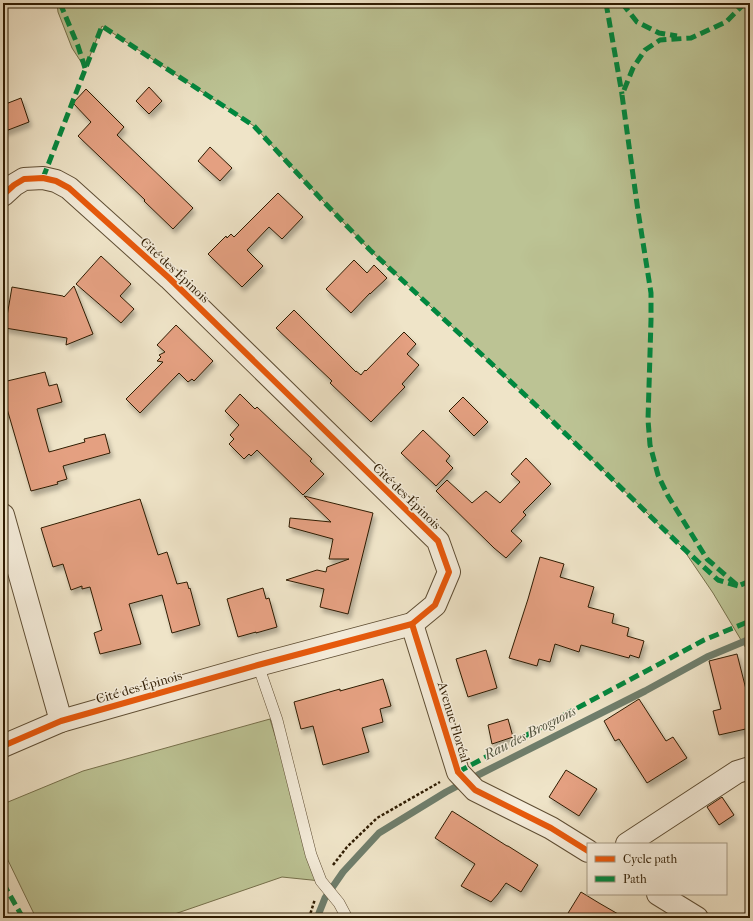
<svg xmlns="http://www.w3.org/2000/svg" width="753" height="921" viewBox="0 0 753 921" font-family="'IM FELL French Canon',serif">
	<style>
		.green { fill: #bcc394; stroke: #76704b }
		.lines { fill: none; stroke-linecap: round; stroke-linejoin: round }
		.stream { stroke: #6f7e6c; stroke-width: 7 }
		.building { fill: #e4a081; stroke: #2f1c02; filter: url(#shadow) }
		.lane-casing { stroke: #5f4e34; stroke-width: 12 }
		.street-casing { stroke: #5f4e34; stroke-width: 24 }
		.path { stroke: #2f1c02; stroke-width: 2.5; stroke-dasharray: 3 2; stroke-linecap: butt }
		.lane { stroke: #f5eddb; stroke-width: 11 }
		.street { stroke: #f5eddb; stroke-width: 22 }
		.quiet { stroke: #00873e; stroke-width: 5; stroke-dasharray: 10 5; stroke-linecap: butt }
		.cycleway-casing { stroke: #f5eddb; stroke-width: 8 }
		.cycleway { stroke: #e8590c; stroke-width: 6 }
		.labels { text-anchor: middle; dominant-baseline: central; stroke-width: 3; stroke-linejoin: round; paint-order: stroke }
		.street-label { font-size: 13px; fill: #2f1c02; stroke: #f5eddb }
		.water-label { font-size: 14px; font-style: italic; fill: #545540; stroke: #f5eddb }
	</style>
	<defs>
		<filter id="shadow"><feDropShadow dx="2.5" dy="4.5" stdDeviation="2" flood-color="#0004"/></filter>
	</defs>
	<rect width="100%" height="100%" fill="#efe4c8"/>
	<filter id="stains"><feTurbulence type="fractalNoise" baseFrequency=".005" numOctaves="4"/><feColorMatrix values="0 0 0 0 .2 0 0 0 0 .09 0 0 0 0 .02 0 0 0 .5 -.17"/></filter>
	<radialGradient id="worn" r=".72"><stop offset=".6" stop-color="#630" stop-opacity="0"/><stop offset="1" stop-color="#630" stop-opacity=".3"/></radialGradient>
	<g class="green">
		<path d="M57 3H750V655L713 593 681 546 541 410 370 250 321 199 254 126 102 26 85 68 72 48 58 12Z"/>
		<path d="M270 719 311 855 321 881 282 877 163 918H36L3 850V799L8 802 83 771Z"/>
	</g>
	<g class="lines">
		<path class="stream" d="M317 918 325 898 343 872 379 833 446 792 478 775 645 691 707 657 750 639"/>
	</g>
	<g class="building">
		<path d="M149 87 162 101 149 114 136 101Z"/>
		<path d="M86 89 124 127 117 135 193 208 173 229 144 201 145 200 78 136 91 122 73 103Z"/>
		<path d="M21 98 29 122 3 132V105Z"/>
		<path d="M210 147 232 168 220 181 198 161Z"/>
		<path d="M278 193 303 217 282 239 269 227 247 250 263 266 242 287 208 254 226 236 227 238 231 234 234 237Z"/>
		<path d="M101 256 131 284 120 296 134 309 121 323 76 284Z"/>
		<path d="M354 260 367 273 374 265 387 278 370 294V293L351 313 326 289Z"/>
		<path d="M74 286 93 334 66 345 67 338 5 328 12 287 63 296 64 297Z"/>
		<path d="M294 310 356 372V371L361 375 365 370 366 371 404 332 416 344 407 354 419 365 402 384 405 387 371 422 330 383 332 381 276 328Z"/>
		<path d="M176 325 213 361 194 381 192 379 188 382 179 373 140 413 126 399 163 362 157 361 161 357 159 355 165 352 157 345Z"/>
		<path d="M45 372 49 386 57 384 62 402 37 409 49 452 85 442 84 439 105 434 110 453 63 466 67 479 57 482 58 484 31 491 3 395V382Z"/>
		<path d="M240 394 255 409 257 407 312 459 310 461 324 474 303 495 257 450 251 456 249 454 244 459 229 444 234 439 230 435 239 425 225 411Z"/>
		<path d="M463 397 488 422 474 436 449 411Z"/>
		<path d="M423 430 450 456 446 461 453 468 436 486 401 453Z"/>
		<path d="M526 458 551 484 523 512 526 515 511 531 522 541 506 558 494 548 436 491 447 480 472 503 486 491 500 503 520 482 511 474Z"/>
		<path d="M304 496 373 513 348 614 320 607 324 589 286 580 317 570 326 572 327 567 349 559H329L333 539 289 527 290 518 331 522Z"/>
		<path d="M140 499 158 555 167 552 177 584 187 582 189 589 190 588 200 625 172 633 162 595 129 604 141 644 100 654 94 633 102 630 90 587 82 589V586L71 590 63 564 53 567 41 528Z"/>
		<path d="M540 557 564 564 560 577 594 587 588 607 614 614 612 623 629 628 627 636 644 641 639 658 630 655 629 658 581 645 579 652 555 644 550 662 539 659 537 666 509 658 528 599Z"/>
		<path d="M263 588 266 599 269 598 277 627 256 633V632L238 637 227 599Z"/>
		<path d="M486 650 497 688 468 697 456 659Z"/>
		<path d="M737 654 750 705V728L719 735 713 711 721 709 709 661Z"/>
		<path d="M383 679 391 706 380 709 383 722 362 728 369 752 323 765 313 726 301 729 294 702 340 689V691Z"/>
		<path d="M639 699 666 741 673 737 687 758 647 783 619 739 615 741 604 721Z"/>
		<path d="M508 719 513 737 492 744 488 725Z"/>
		<path d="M566 770 597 789 579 816 549 797Z"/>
		<path d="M722 797 734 815 719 825 707 807Z"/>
		<path d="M452 811 507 846H508L538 865 521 892 506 883 498 894 491 902 461 886 475 864 435 838Z"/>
		<path d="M581 892 599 903 625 918H565Z"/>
	</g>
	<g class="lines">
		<g class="lane-casing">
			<path id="lane" d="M258 665 277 720 311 855 321 881 339 903 347 918"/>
		</g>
		<g class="street-casing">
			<g id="street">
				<path d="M3 195 14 185 24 179 43 178 56 181 69 188 169 278 438 541 449 572 435 605 412 624 258 665 61 721 3 746"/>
				<path d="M3 515 61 721"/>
				<path d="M412 624 458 772 475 790 551 828 588 851"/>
				<path d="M627 844 737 772 750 768"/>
				<path d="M658 894 697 918"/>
			</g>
		</g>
		<g class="path">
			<path d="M333 865 347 847 377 818 440 782"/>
			<path d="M309 918 315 899"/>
		</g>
		<use href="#lane" class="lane"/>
		<use href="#street" class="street"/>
		<g class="quiet">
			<path d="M60 3 78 46 85 68"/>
			<path d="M606 3 622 94"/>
			<path d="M622 3 637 22 659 33 677 36"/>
			<path d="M745 3 726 22 691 38 660 40 645 50 633 68 622 95 638 211 651 293V320L648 420 650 445 658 475 668 496 707 559 738 586 750 581"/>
			<path d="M43 178 102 26 254 126 321 199 370 250 541 410 681 546 718 580 738 586"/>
			<path d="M458 772 704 640 750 621"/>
			<path d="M3 883 23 918"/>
		</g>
		<g class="cycleway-casing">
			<g id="cycleway">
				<path d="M3 195 14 185 24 179 43 178 56 181 69 188 169 278 438 541 449 572 435 605 412 624 258 665 61 721 3 746"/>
				<path d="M412 624 458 772 475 790 551 828 588 851"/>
			</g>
		</g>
		<use href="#cycleway" class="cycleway"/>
	</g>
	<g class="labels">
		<g class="street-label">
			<text transform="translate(175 270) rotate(43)">Cité des Épinois</text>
			<text transform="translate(407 496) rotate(44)">Cité des Épinois</text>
			<text transform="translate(139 687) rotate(-16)">Cité des Épinois</text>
			<text transform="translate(454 722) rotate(73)">Avenue Floréal</text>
		</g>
		<g class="water-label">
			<text transform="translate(530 733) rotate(-27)">Rau des Brognons</text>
		</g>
	</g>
	<rect width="753" height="921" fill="none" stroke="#efe4c8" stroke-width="16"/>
	<rect x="4" y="4" width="745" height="913" fill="none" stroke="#2f1c02" stroke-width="2"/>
	<rect x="8" y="8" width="737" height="905" fill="none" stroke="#2f1c02"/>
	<rect x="587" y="843" width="140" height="52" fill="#f5eddb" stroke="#a69984"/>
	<rect x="595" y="856" width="20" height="6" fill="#e8590c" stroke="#a69984"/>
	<text x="623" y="863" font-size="12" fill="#2f1c02">Cycle path</text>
	<rect x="595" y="876" width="20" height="6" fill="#00873e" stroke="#a69984"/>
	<text x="623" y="883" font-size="12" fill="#2f1c02">Path</text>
	<rect width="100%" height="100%" filter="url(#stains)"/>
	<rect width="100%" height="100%" fill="url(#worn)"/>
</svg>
